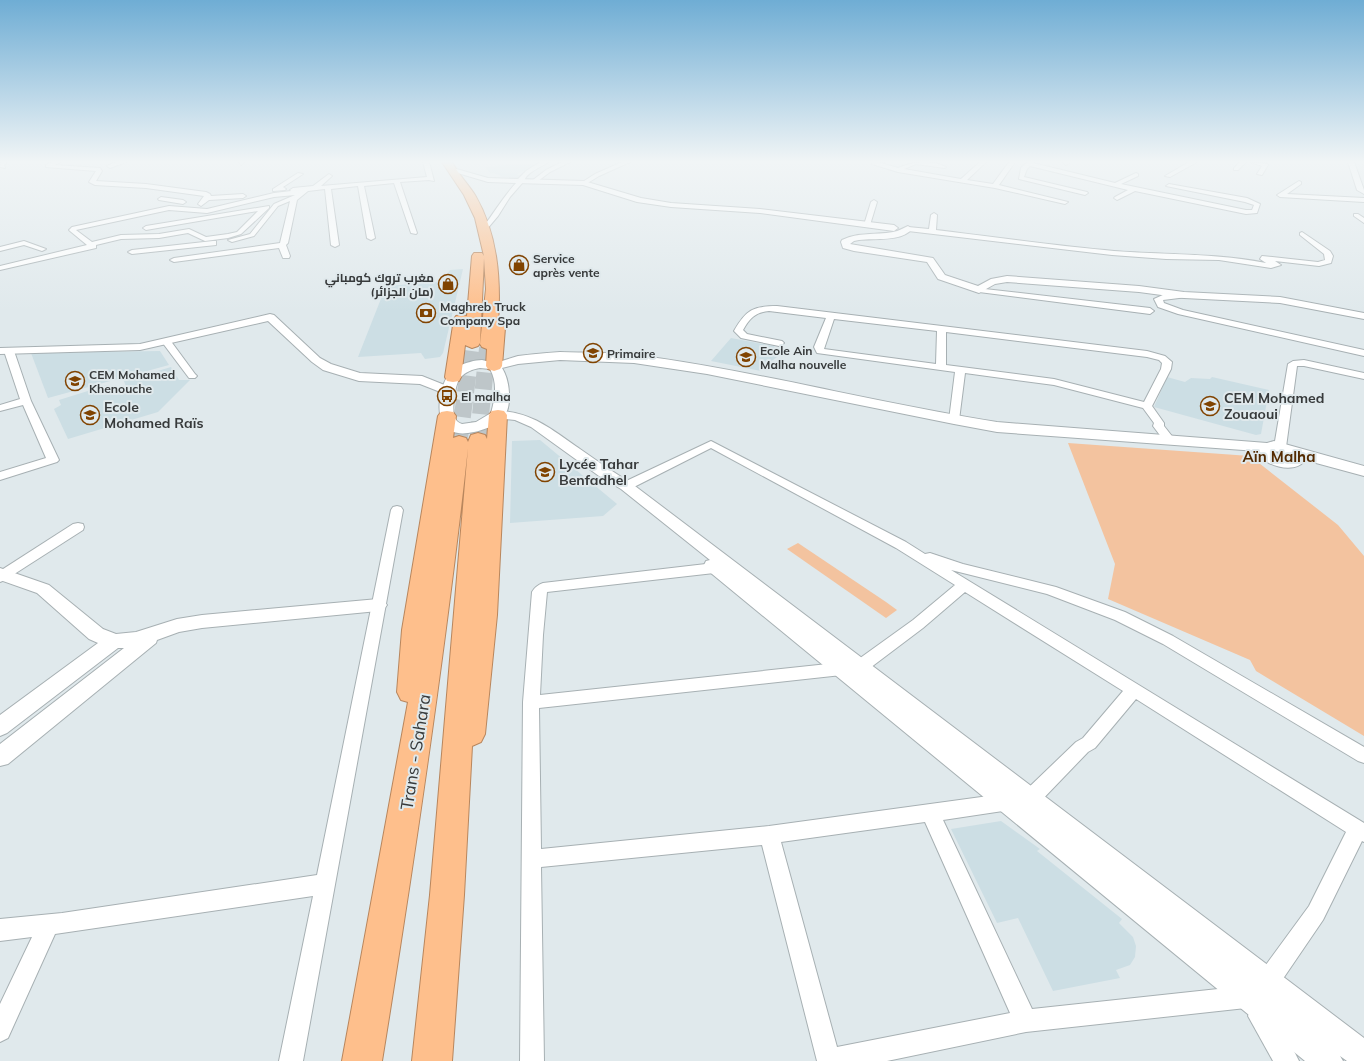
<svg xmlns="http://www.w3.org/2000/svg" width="1364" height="1061" viewBox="0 0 1364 1061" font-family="Mulish,Cairo,sans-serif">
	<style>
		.built { fill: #ccdee4 }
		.green { fill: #f3c39f }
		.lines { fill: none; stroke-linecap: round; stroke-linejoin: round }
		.trunk-tunnel { stroke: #bec6c9; stroke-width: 17; stroke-dasharray: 17 8; stroke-linecap: butt }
		.minor-casing { stroke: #a7b0b3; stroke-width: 2 }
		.tertiary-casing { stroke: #a7b0b3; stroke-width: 2 }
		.secondary-casing { stroke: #a7b0b3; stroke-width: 2 }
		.trunk-casing { stroke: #b8865d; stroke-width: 2 }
		.minor { fill: #fff; fill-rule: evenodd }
		.tertiary { fill: #fff; fill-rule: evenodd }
		.secondary { fill: #fff; fill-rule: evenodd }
		.trunk { fill: #febf8c; fill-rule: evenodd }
		.labels { text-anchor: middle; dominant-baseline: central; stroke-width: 4; stroke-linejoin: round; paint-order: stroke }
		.far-poi-label { font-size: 12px; font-weight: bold; fill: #373a3b; stroke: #e0e9ec; text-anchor: start }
		.poi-label { font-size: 14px; font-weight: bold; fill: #373a3b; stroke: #e0e9ec; text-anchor: start }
		.neighbourhood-label { font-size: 15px; font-weight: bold; fill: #532a00; stroke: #e0e9ec }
		.near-street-label { font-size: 17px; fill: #373a3b; stroke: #e0e9ec }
	</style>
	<rect width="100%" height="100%" fill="#e0e9ec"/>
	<g class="built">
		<path d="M515 164H536L526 171H522L517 175H521L518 178 500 177 501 176 493 173 489 174 490 173 485 167Z"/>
		<path d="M463 269 443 353 440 357 425 359 421 353 358 357 386 286 437 282 446 276 450 270Z"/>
		<path d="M731 338 774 346 775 348 786 351 770 362 775 364 761 371 711 361Z"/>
		<path d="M160 351 169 365 48 398 31 353Z"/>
		<path d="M171 367 179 380H190L158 412 68 439 54 409 61 405 59 400 107 385 111 392 126 387 124 381Z"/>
		<path d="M1167 377 1185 382 1191 378 1210 379 1212 377 1269 390 1261 434 1256 435 1154 407Z"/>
		<path d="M540 440 617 504 603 516 510 523 512 441Z"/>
		<path d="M1001 821 1040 849 1037 851 1122 919 1119 923 1133 937 1136 946 1135 957 1130 965 1116 970 1120 978 1053 991 1018 918 997 923 951 829Z"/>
	</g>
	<g class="green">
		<path d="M1068 443 1250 456 1338 525 1364 556V736L1256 671 1250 660 1108 599 1115 564Z"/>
		<path d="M798 543 886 602 897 610 886 618 787 549Z"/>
	</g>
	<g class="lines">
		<g class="trunk-tunnel">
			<path d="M478 439 488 344"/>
			<path d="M459 442 472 343"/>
		</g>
		<g class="minor-casing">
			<g id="minor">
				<path d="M7 162 4 165 5 168 0 167 1 162Z"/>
				<path d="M52 162H60L55 165 100 168 102 171 96 181 146 184 206 192 210 194 211 196 243 194 246 196 243 198 209 200 201 206 198 204 204 196 146 188 95 185 89 182 96 171 46 167V165Z"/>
				<path d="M116 162H126L110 168 107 166Z"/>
				<path d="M239 162H245L241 165Z"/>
				<path d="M423 162H429L434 181 429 180 400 182 417 233 416 234 411 233 394 183 364 186 375 238 371 240 367 238 358 186 331 189 339 245 335 247 331 245 325 189 308 191 297 200 288 243 286 245 290 256 289 258H283L279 248 174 262 170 260 174 258 280 243 290 201 278 206 254 236 232 242 228 240 250 234 274 204 295 195 274 197 207 213 169 210 76 230 92 242 121 235 159 234 189 229 206 237 228 234 237 232 258 211 146 230 143 228 146 226 269 206V208L241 234 228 238 205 241 188 233 159 238 121 239 96 245V248L0 270V266L87 245 70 231 69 230 72 227 169 206 207 209 274 193 291 191 290 190 293 188 313 186 329 174 332 176 321 186 427 177Z"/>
				<path d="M540 162H548C540 168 527 172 524 181L510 197 498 216 487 229H483V227C495 212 504 195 518 181V179L526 171Z"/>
				<path d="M562 162H570L550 172 538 181 533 180 546 170Z"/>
				<path d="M622 162H630L599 176 586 184 581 183 595 174Z"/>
				<path d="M872 162H878L898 168C911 162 932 159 946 167L945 168 916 164 904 169 961 179 980 162H986L967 180 993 184 1009 162H1015L999 185 1068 202 1065 204 995 188 898 172 872 164Z"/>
				<path d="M1027 162H1034L1033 163 1115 183 1136 173 1138 174V176L1121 184 1246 210H1252L1254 205 1245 202 1166 186 1169 184 1247 198 1260 204 1257 213 1246 214 1135 191 1117 200 1114 198 1115 197 1128 190 1030 166 1027 169 1024 177 1087 192 1088 193 1085 195 1019 179 1021 168Z"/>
				<path d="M1062 162H1068L1069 163 1066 165Z"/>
				<path d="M1189 162H1197L1170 177 1165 176Z"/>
				<path d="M1240 162H1246L1238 170H1234V168Z"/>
				<path d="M1251 162 1267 164 1268 165 1262 175 1257 174 1262 166Z"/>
				<path d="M1348 162H1354L1364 190V194L1357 190Z"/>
				<path d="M298 173 303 174 283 187 286 189 285 190 273 191V189Z"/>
				<path d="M1299 181 1301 182V184L1287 194 1364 198V202L1280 197 1277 195Z"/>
				<path d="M161 197 183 200 186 202 183 204 159 200 158 199Z"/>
				<path d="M874 200 877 202 870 225 865 226 864 225 871 202Z"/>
				<path d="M934 213 937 215 936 230C995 237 1055 246 1114 251 1165 255 1216 253 1266 263L1260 259 1262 256 1318 262 1325 260 1324 254 1300 235V233L1302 232 1330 251 1333 256 1331 263 1319 266 1275 261 1281 265 1271 268 1219 260 1166 259 1112 255 908 231 905 229 908 227 929 229 931 215Z"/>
				<path d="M1354 214H1358L1364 218V223L1354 216Z"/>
				<path d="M24 241 46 249 42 251 24 245 0 251V247Z"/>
				<path d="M213 241H216V245L132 254 128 252 132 250Z"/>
				<path d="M976 288 1150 308 1154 311 1150 314 979 292H976Z"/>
				<path d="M1184 293 1188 295 1187 297 1163 300 1164 303 1183 310 1364 350V356L1178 314 1158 307 1154 299 1165 294Z"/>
				<path d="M777 306 1147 351 1165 356 1172 362 1171 369 1152 406 1164 423V426L1175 440 1169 443 1165 442 1153 426 1154 423 1143 408 1054 385 965 373 959 420 954 423 950 422 949 420 955 372 817 353 814 347 826 318 769 311C755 312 749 319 743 330L747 334 782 341 784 343 782 345 779 346 741 338 734 331C746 310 753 306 777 306ZM834 319 937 331 936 364 824 349ZM946 332 1147 357 1159 360 1162 363 1161 369 1144 402 1054 379 946 365Z"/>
				<path d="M167 339 170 340 195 374 197 376 195 378H189L162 342Z"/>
				<path d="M9 348 14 351 31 401 59 460 57 462 0 480V472L46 458 23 405 0 411V405L20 399 4 351Z"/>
				<path d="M1304 360 1364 373V379L1304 366H1297L1286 447 1284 449H1276L1274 447 1288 364 1293 361Z"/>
				<path d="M711 441 906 542 925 554 930 553 963 564 1056 587 1125 612 1173 636 1364 747V763L1358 761 1163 644 1115 620 1047 594 951 570 1364 823V842L1362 841 1323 920 1276 989 1268 992 1260 989 1257 981 1260 973 1309 906 1346 832 1136 699 1095 748 1088 752 1037 805 1030 807 943 820 1032 1009 1246 986 1254 989 1257 997 1254 1005 1246 1008 1026 1032 887 1061H817L762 845 541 867 544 1061H520L523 702 532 592C535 587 538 585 543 583L723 562 728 564 730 567 728 570 723 572 547 592 543 635 540 695 856 661 913 620 955 585 896 548 711 448 630 489H622L620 486 622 483ZM965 592 1123 691 1083 738 1076 742 1025 791 769 826 541 849 539 708 860 673 866 671 923 628ZM925 822 1010 1013 837 1047 781 842Z"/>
				<path d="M397 506 401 507 403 510 303 1061H279L313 896 55 934 8 1038 0 1042V1004L32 937 0 941V919L62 913 317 875 391 510 393 507Z"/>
				<path d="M78 523 83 524 84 527 83 530 5 580 0 582V571L73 524Z"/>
				<path d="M1259 1005 1267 1008 1295 1053 1299 1061H1273L1248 1016 1251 1008Z"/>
			</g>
		</g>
		<g class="tertiary-casing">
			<g id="tertiary">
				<path d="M453 168 488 178 584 181 641 198 671 203 760 209 894 225 898 228 894 231 760 213 671 207 637 202 583 185 488 182 451 171V169Z"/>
				<path d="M908 226 912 229C901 242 875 238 859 240L854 241 850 244 933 258 945 275 978 286 991 279 1007 276 1139 286 1184 292 1280 297 1364 313V319L1280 303 1184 298 1139 292 1007 282 995 284 979 293 938 279 927 262 854 251 843 248 841 242 842 240C858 232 875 235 893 232 899 231 903 228 908 226Z"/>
				<path d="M270 314 274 315 320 358 331 364 360 373 422 376 452 388 454 391 452 394 448 395 420 384 359 381 323 370 312 362 268 321 140 350 0 354V348L140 344Z"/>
				<path d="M498 411C531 411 554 431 580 449 597 461 613 472 631 483L1364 1038V1061H1347L1340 1056 1343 1061H1305L706 569 704 565 706 561 710 560 621 489 599 476 531 427 515 420 493 418 491 415 493 412Z"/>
				<path d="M0 568 49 585 103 629 116 634 136 632 177 619 202 615 378 599 384 601 387 605 384 609 378 611 202 628 179 632 157 640 156 643 8 764 0 766V744L124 648H118L7 733 0 736V715L98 643 89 639 37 593 0 580Z"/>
			</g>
		</g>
		<g class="secondary-casing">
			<path id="secondary" d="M560 352C585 353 611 352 636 355 757 371 876 403 997 422L1267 443 1274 441 1364 466V476L1305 460C1296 475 1262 466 1257 451L997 432 954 424 707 374 634 363 560 360 518 364 502 368C510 380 513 409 502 419 494 426 484 430 474 432 447 438 437 424 440 399 442 386 446 372 459 366 465 363 475 360 482 360 486 361 490 362 494 362 502 362 510 358 518 356 531 354 546 353 560 352ZM480 368 490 369C498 383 495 399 491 413L476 422 462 424C459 423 456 421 455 418 451 411 455 384 460 378 465 372 473 369 480 368ZM1272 451 1282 452 1289 458 1282 456Z"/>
		</g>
		<g class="trunk-casing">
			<g id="trunk">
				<path d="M442 162H452C458 174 468 184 475 195 498 235 501 279 498 324L502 325 505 328 502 366 500 369 494 371 488 369 486 366 487 349 482 347 480 344 486 289 484 258 480 343 478 346 472 348 465 345 461 377 459 381 453 382 447 381 445 377 454 319 456 316 461 315 467 316 472 256 474 253H482L484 256 475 218 464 195Z"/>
				<path d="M498 410 504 411 507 415 497 615 485 734 481 742 472 746 464 895 452 1061H412L430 895 468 448C445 653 415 857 382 1061H342L408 702 401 700 397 692 402 630 438 416 441 412 447 411 453 412 456 416 453 438 459 436 466 438 468 442 471 435 478 433 485 435 487 439 489 415 492 411Z"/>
			</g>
		</g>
		<use href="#minor" class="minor"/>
		<use href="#tertiary" class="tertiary"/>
		<use href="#secondary" class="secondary"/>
		<use href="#trunk" class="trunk"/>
	</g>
	<linearGradient id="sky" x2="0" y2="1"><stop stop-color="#6fadd4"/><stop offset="0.52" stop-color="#f1f5f6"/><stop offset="1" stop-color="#f1f5f6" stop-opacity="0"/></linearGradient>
	<rect width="1364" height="311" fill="url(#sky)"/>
	<defs>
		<g id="shop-ring" transform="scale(1)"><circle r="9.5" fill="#e0e9ec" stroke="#804300" stroke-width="1.5"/><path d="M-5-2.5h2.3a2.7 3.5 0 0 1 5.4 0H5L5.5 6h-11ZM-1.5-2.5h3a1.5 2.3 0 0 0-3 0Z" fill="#804300"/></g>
		<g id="bank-ring" transform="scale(1)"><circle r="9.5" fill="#e0e9ec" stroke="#804300" stroke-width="1.5"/><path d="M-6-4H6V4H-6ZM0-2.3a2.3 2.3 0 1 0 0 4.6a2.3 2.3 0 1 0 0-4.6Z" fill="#804300"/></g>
		<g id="school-ring" transform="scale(1)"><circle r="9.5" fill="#e0e9ec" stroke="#804300" stroke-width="1.5"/><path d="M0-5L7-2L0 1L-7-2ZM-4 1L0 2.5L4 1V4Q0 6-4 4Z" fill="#804300"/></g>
		<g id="bus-ring" transform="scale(1)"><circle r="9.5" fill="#e0e9ec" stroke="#804300" stroke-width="1.5"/><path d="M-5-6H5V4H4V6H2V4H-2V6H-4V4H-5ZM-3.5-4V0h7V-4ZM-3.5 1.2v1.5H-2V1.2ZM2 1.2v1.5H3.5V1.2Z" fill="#804300"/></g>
	</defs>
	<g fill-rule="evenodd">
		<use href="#shop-ring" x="519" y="265"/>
		<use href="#shop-ring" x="448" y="284"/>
		<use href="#bank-ring" x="426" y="313"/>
		<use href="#school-ring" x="593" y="353"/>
		<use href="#school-ring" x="746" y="357"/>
		<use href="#school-ring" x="75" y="381"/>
		<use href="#bus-ring" x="447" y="396"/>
		<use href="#school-ring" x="1210" y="406"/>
		<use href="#school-ring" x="90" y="415"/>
		<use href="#school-ring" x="545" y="472"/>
	</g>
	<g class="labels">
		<g class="far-poi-label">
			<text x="533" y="258">Service<tspan x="533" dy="14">après vente</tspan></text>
			<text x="434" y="277" text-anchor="end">مغرب تروك كومباني<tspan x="434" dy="14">(مان الجزائر)</tspan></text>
			<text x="440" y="306">Maghreb Truck<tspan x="440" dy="14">Company Spa</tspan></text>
			<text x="760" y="350">Ecole Ain<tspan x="760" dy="14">Malha nouvelle</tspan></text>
			<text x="607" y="353">Primaire</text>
			<text x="89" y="374">CEM Mohamed<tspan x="89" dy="14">Khenouche</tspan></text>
			<text x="461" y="396">El malha</text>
		</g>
		<g class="poi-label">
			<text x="1224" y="398">CEM Mohamed<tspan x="1224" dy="16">Zouaoui</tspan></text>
			<text x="104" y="407">Ecole<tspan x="104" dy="16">Mohamed Raïs</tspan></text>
			<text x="559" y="464">Lycée Tahar<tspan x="559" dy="16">Benfadhel</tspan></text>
		</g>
		<g class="neighbourhood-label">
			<text x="1279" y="456">Aïn Malha</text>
		</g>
		<g class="near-street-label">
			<text transform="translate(415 752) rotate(-81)">Trans - Sahara</text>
		</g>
	</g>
</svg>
